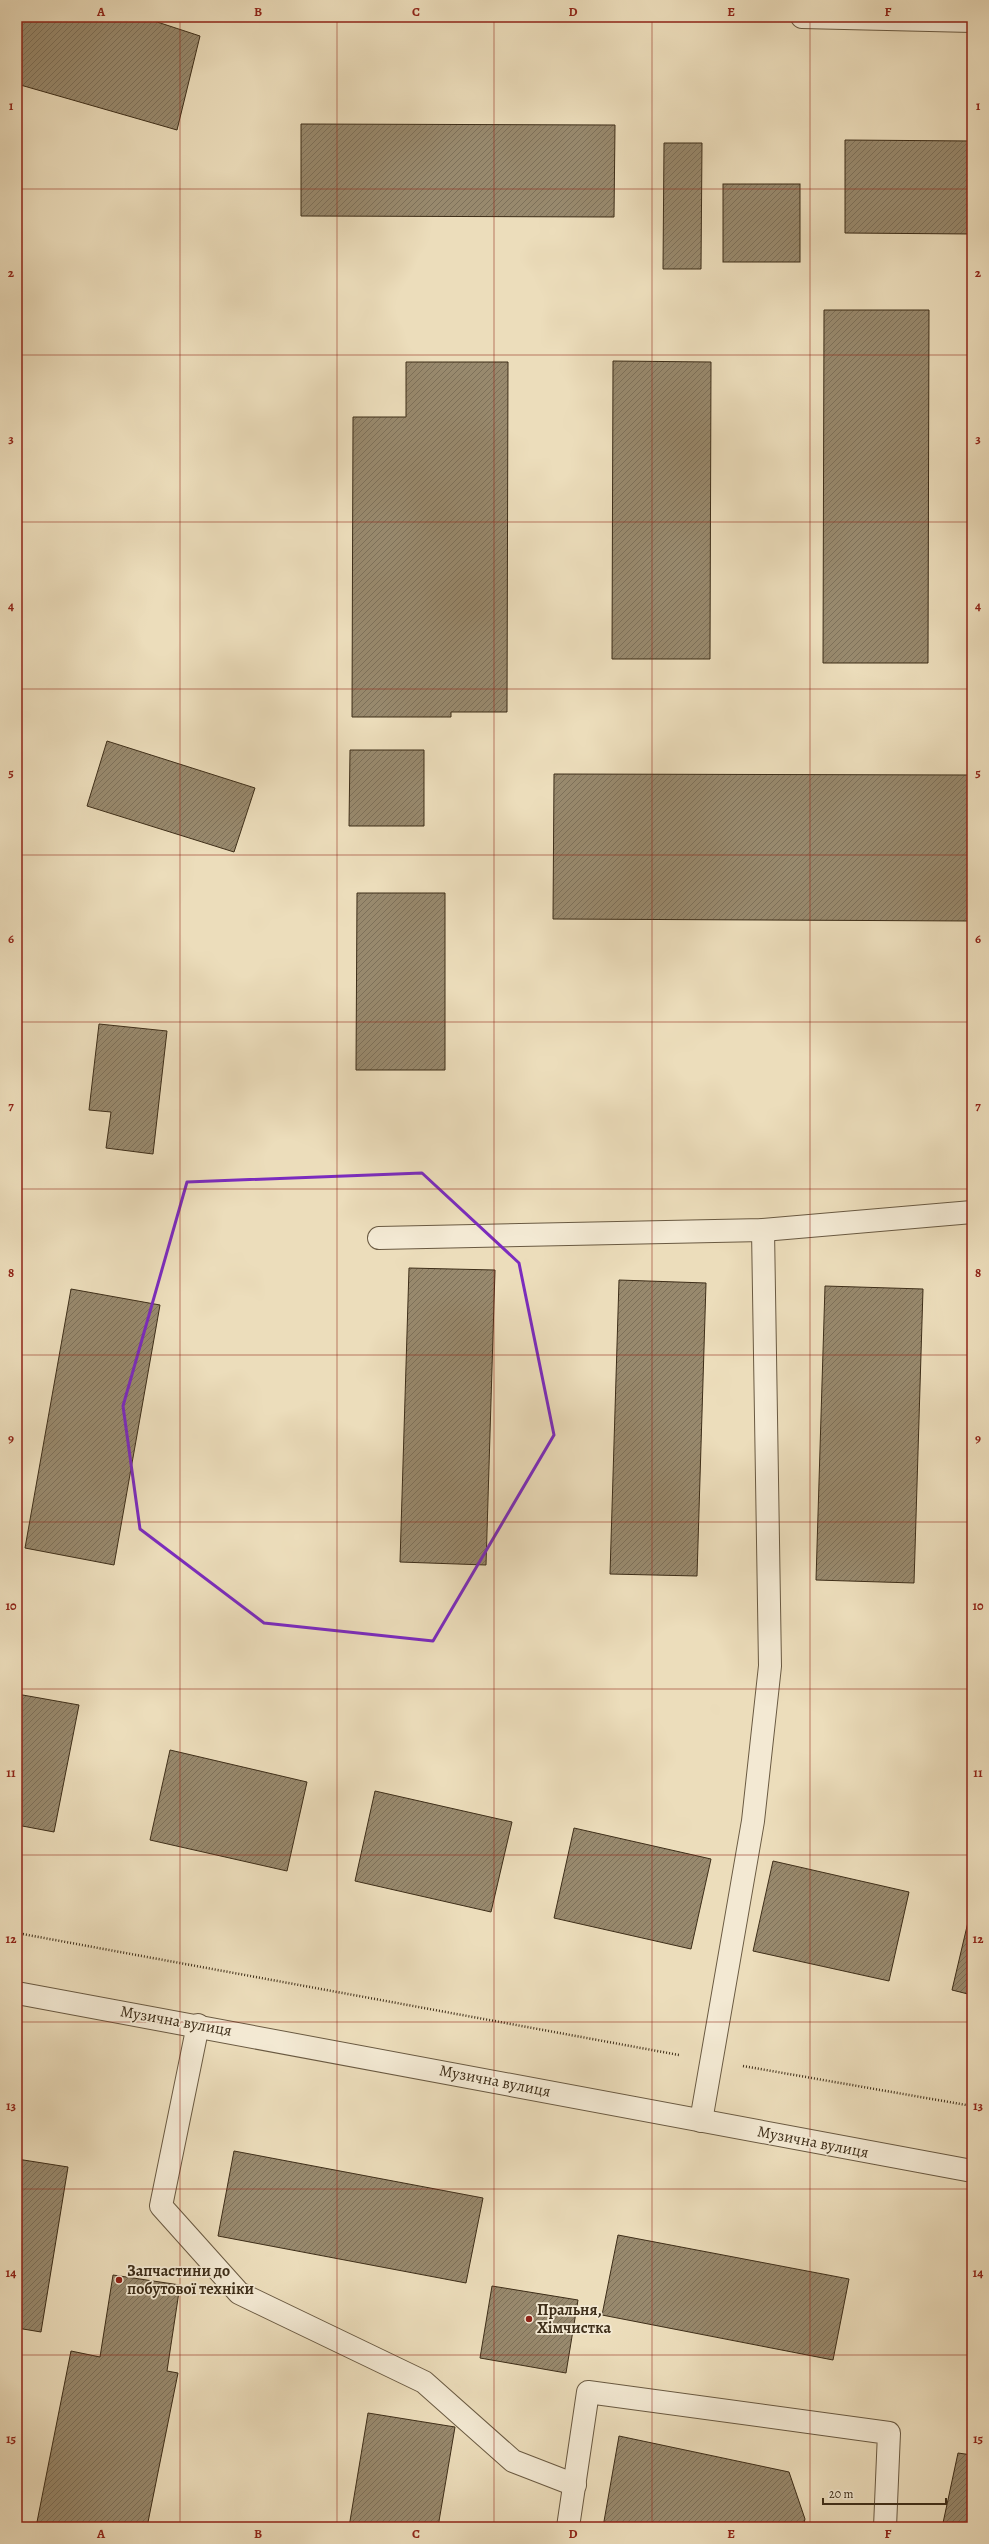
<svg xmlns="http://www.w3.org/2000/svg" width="989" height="2544" viewBox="0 0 989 2544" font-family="Alegreya,serif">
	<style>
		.building { fill: url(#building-hatch); stroke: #3e2e19 }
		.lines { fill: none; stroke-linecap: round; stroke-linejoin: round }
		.minor-casing { stroke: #6a5a42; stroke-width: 24 }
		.path { stroke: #3e2e19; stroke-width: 2.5; stroke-dasharray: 1 2; stroke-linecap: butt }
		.minor { stroke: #f3e9d3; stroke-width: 22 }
		.marked { fill: none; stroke: #7b2cbf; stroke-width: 3; stroke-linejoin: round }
		.grid { fill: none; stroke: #8f2418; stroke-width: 1; stroke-opacity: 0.55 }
		.poi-dot { fill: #8f2418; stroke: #f3e9d3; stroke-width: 1.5 }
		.labels { text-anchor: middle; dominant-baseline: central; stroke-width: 3.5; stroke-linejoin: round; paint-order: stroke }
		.street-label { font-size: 16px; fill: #3e2e19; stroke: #f3e9d3 }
		.poi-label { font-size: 16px; font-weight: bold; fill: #3e2e19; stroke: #f3e9d3; text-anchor: start }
		.neatline { fill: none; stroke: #8f2418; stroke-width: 1.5 }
		.grid-label { font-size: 13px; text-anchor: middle; font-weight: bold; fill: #8f2418 }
	</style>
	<defs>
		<pattern id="building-hatch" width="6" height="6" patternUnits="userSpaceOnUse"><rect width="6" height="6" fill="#98896d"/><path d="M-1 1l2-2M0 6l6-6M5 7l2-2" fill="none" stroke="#7d7059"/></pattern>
	</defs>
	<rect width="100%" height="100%" fill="#ecddbb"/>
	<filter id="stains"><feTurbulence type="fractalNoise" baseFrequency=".005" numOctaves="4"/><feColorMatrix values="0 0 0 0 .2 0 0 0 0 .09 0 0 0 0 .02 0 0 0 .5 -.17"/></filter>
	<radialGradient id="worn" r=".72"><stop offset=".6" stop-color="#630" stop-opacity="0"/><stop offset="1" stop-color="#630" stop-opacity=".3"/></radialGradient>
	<g class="building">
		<path d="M17 17H142L200 36 177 130 17 84Z"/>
		<path d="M301 124 615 125 614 217 301 216Z"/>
		<path d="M845 140 972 141V234L845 233Z"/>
		<path d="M664 143H702L701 269H663Z"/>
		<rect x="723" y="184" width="77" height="78"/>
		<path d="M824 310H929L928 663H823Z"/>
		<path d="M613 361 711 362 710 659H612Z"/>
		<path d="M406 362H508L507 712H451V717H352L353 417H406Z"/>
		<path d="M107 741 255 788 234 852 87 806Z"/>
		<path d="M350 750H424V826H349Z"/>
		<path d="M554 774 972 775V921L553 919Z"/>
		<path d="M357 893H445V1070H356Z"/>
		<path d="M99 1024 167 1031 153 1154 106 1148 111 1112 89 1110Z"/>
		<path d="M409 1268 495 1270 486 1565 400 1562Z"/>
		<path d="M619 1280 706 1283 697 1576 610 1574Z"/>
		<path d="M825 1286 923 1289 914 1583 816 1580Z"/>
		<path d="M71 1289 160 1305 114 1565 25 1548Z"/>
		<path d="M17 1694 79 1705 54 1832 17 1825Z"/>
		<path d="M170 1750 307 1782 287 1871 150 1840Z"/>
		<path d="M375 1791 512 1822 491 1912 355 1881Z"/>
		<path d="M574 1828 711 1859 691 1949 554 1918Z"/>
		<path d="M773 1861 909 1892 889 1981 753 1951Z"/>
		<path d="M972 1905V1995L952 1990Z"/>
		<path d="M234 2151 483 2198 466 2283 218 2236Z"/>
		<path d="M17 2159 68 2167 41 2332 17 2328Z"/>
		<path d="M618 2235 849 2279 833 2360 602 2315Z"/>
		<path d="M113 2275 180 2285 167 2371 178 2373 147 2527H36L71 2351 100 2357Z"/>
		<path d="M492 2286 578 2300 566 2373 480 2358Z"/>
		<path d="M368 2413 455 2427 438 2527H349Z"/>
		<path d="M619 2436 789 2472 805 2519 803 2527H603Z"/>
		<path d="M958 2453 972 2455V2527L943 2523Z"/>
	</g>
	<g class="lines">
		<g class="minor-casing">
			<g id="minor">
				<path d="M802 17 972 21"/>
				<path d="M379 1238 763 1230 972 1212"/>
				<path d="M17 1993 972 2171"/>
				<path d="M198 2025 161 2206 239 2293 424 2382 513 2461 575 2485"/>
				<path d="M701 2121 753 1821 770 1666 763 1230"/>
				<path d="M568 2527 588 2392 889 2433 885 2527"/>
			</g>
		</g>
		<g class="path">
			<path d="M17 1933 679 2055"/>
			<path d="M743 2066 972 2106"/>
		</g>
		<use href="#minor" class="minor"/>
	</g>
	<path class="marked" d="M422 1173 519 1263 554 1435 433 1641 264 1623 140 1529 123 1406 187 1182Z"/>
	<path class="grid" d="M180 17V2527M337 17V2527M494 17V2527M652 17V2527M810 17V2527M17 189H972M17 355H972M17 522H972M17 689H972M17 855H972M17 1022H972M17 1189H972M17 1355H972M17 1522H972M17 1689H972M17 1855H972M17 2022H972M17 2189H972M17 2355H972"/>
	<g class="poi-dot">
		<circle cx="119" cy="2280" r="4"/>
		<circle cx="529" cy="2319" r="4"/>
	</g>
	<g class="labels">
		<g class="street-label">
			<text transform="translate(176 2021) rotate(10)">Музична вулиця</text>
			<text transform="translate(495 2081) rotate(11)">Музична вулиця</text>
			<text transform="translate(813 2142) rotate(11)">Музична вулиця</text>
		</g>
		<g class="poi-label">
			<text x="127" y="2271">Запчастини до<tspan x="127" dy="18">побутової техніки</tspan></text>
			<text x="537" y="2310">Пральня,<tspan x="537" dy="18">Хімчистка</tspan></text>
		</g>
	</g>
	<rect width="989" height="2544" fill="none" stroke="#ecddbb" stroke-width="44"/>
	<path d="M823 2498v6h123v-6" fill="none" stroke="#3e2e19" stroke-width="2"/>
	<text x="829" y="2498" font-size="12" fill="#3e2e19" stroke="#f3e9d3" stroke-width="3" paint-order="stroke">20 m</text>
	<rect x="22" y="22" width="945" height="2500" class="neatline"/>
	<g class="grid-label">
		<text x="101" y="16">A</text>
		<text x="258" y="16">B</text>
		<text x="416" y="16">C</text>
		<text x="573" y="16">D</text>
		<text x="731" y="16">E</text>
		<text x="888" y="16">F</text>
		<text x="11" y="110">1</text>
		<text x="978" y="110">1</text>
		<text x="11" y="277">2</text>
		<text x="978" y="277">2</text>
		<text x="11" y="443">3</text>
		<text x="978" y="443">3</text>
		<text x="11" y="610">4</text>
		<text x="978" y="610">4</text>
		<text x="11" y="777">5</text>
		<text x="978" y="777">5</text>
		<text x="11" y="943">6</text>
		<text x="978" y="943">6</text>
		<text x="11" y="1110">7</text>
		<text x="978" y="1110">7</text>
		<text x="11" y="1277">8</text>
		<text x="978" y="1277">8</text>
		<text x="11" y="1443">9</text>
		<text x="978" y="1443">9</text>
		<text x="11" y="1610">10</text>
		<text x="978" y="1610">10</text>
		<text x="11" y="1777">11</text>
		<text x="978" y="1777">11</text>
		<text x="11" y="1943">12</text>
		<text x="978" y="1943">12</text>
		<text x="11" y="2110">13</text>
		<text x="978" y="2110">13</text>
		<text x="11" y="2277">14</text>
		<text x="978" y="2277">14</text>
		<text x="11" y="2443">15</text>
		<text x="978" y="2443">15</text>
		<text x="101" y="2538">A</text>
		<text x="258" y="2538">B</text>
		<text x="416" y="2538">C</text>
		<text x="573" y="2538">D</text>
		<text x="731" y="2538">E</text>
		<text x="888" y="2538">F</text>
	</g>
	<rect width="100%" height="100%" filter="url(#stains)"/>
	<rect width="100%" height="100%" fill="url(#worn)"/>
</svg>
